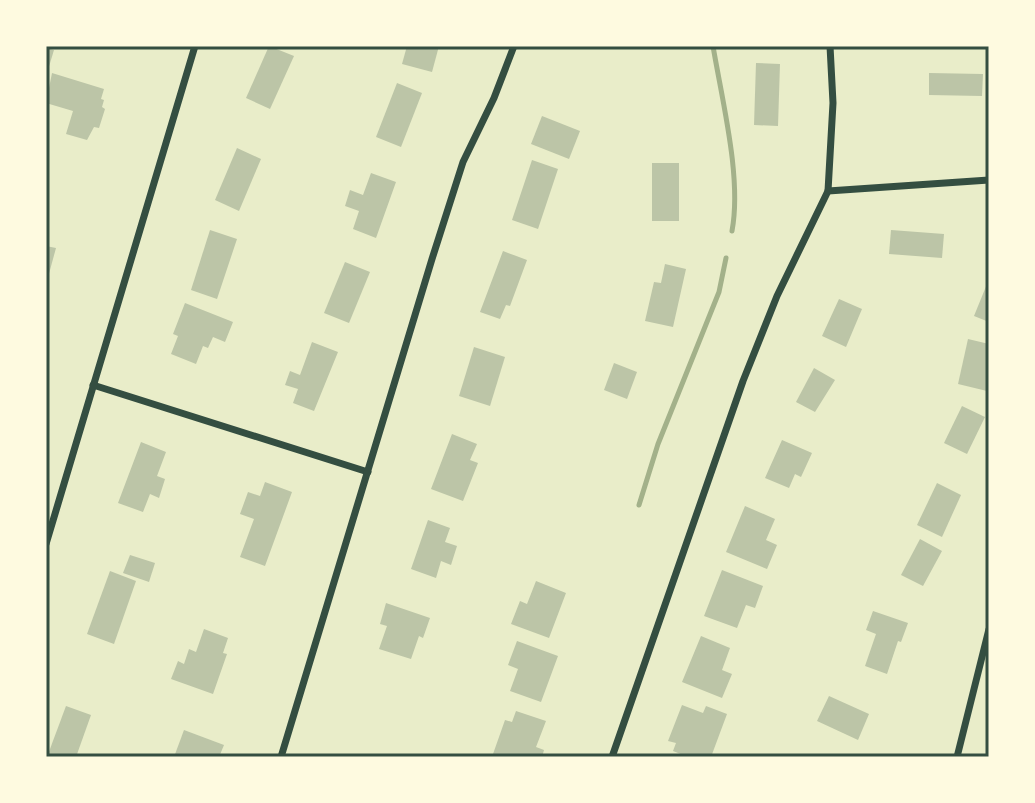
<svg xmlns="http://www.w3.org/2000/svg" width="1035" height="803" viewBox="0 0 1035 803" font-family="'DejaVu Sans',sans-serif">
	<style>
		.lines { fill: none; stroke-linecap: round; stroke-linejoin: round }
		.stream { stroke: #a3b18a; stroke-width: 5 }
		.building { fill: #bcc5a7 }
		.minor { stroke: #344e41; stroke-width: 7 }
		.neatline { fill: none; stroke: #344e41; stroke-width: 3 }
	</style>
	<rect width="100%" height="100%" fill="#e9edc9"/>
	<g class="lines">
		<g class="stream">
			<path d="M713 46C722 100 742 178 732 231"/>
			<path d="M639 505 658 444 719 292 726 258"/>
		</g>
	</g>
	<g class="building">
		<path d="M269 46 294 56 270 109 246 98Z"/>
		<path d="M407 46H439L432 72 402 64Z"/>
		<path d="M46 48 54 50 47 73H46Z"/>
		<path d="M756 63 780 64 778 126 754 125Z"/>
		<path d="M52 73 104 89 101 99 104 100 102 107 105 109 99 128 94 127 87 140 66 134 73 111 46 103Z"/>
		<path d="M929 73 983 74 982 96 929 95Z"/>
		<path d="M397 83 422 93 401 147 376 137Z"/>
		<path d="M542 116 580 131 569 159 531 144Z"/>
		<path d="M237 148 261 159 239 211 215 200Z"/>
		<path d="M532 160 558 169 538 229 512 220Z"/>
		<rect x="652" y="163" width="27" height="58"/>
		<path d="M371 173 396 182 376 238 353 229 359 211 345 206 350 190 363 195Z"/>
		<path d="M210 230 237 239 217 299 191 290Z"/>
		<path d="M891 230 944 234 942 258 889 254Z"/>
		<path d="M46 246 56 248 47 281H46Z"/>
		<path d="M503 251 527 260 510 306 506 305 500 319 480 312Z"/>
		<path d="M345 262 370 272 349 323 324 313Z"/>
		<path d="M665 264 686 269 673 327 645 321 654 282 661 283Z"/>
		<path d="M989 279V322L974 316Z"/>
		<path d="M839 299 862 309 846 347 822 336Z"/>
		<path d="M185 303 233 322 225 342 213 337 208 348 203 346 196 364 171 354 178 336 173 334Z"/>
		<path d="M968 339 989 344 987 391 958 384Z"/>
		<path d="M312 342 338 352 314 411 293 403 298 389 285 385 290 371 300 375Z"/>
		<path d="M474 347 505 357 490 406 459 396Z"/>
		<path d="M614 363 637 372 627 399 604 390Z"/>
		<path d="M814 368 835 380 815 412 796 402Z"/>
		<path d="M962 406 985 417 967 454 944 443Z"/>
		<path d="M452 434 477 444 470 460 478 463 463 501 431 489Z"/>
		<path d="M782 440 812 453 801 477 795 474 789 488 765 478Z"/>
		<path d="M141 442 166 452 157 476 165 479 159 498 150 494 143 512 118 503Z"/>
		<path d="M265 482 292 492 265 566 240 557 254 519 240 514 248 492 260 496Z"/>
		<path d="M937 483 961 495 942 537 917 525Z"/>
		<path d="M745 506 775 519 766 540 777 545 767 569 726 552Z"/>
		<path d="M428 520 450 528 445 542 457 546 451 565 441 561 436 578 411 569Z"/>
		<path d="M920 539 942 551 923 586 901 575Z"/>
		<path d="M130 555 155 563 149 582 123 573Z"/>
		<path d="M722 570 763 586 755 608 746 605 737 628 704 616Z"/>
		<path d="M110 571 136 581 114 644 87 634Z"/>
		<path d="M536 581 566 593 549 638 511 624 520 601 527 604Z"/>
		<path d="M386 603 430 618 423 638 419 636 411 659 379 649 387 626 380 624Z"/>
		<path d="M873 611 908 623 901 642 898 641 887 674 865 666 876 634 866 630Z"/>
		<path d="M204 629 228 638 223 653 227 654 213 694 171 679 178 661 184 664 189 649 196 652Z"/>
		<path d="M701 636 730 648 722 670 732 674 722 698 682 682Z"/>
		<path d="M517 641 558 656 541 702 510 691 518 669 508 665Z"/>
		<path d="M829 696 869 714 858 740 817 721Z"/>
		<path d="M682 705 703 713 706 706 727 714 711 757H688L673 751 676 743 668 741Z"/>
		<path d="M66 706 91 715 76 757H47Z"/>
		<path d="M516 711 546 721 536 747 544 750 542 757H501L493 754 505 720 512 722Z"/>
		<path d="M184 730 224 745 219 757H174Z"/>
	</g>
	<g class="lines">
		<g class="minor">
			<path d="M828 191 989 180"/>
			<path d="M93 385 368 472"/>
			<path d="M46 544 195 46"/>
			<path d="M281 757 432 259 463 162 494 98 514 46"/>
			<path d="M612 757 743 381 777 296 828 191 833 103 830 46"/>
			<path d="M957 757 989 629"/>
		</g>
	</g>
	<rect width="1035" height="803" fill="none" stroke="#fefae0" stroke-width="96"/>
	<rect x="48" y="48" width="939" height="707" class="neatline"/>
</svg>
